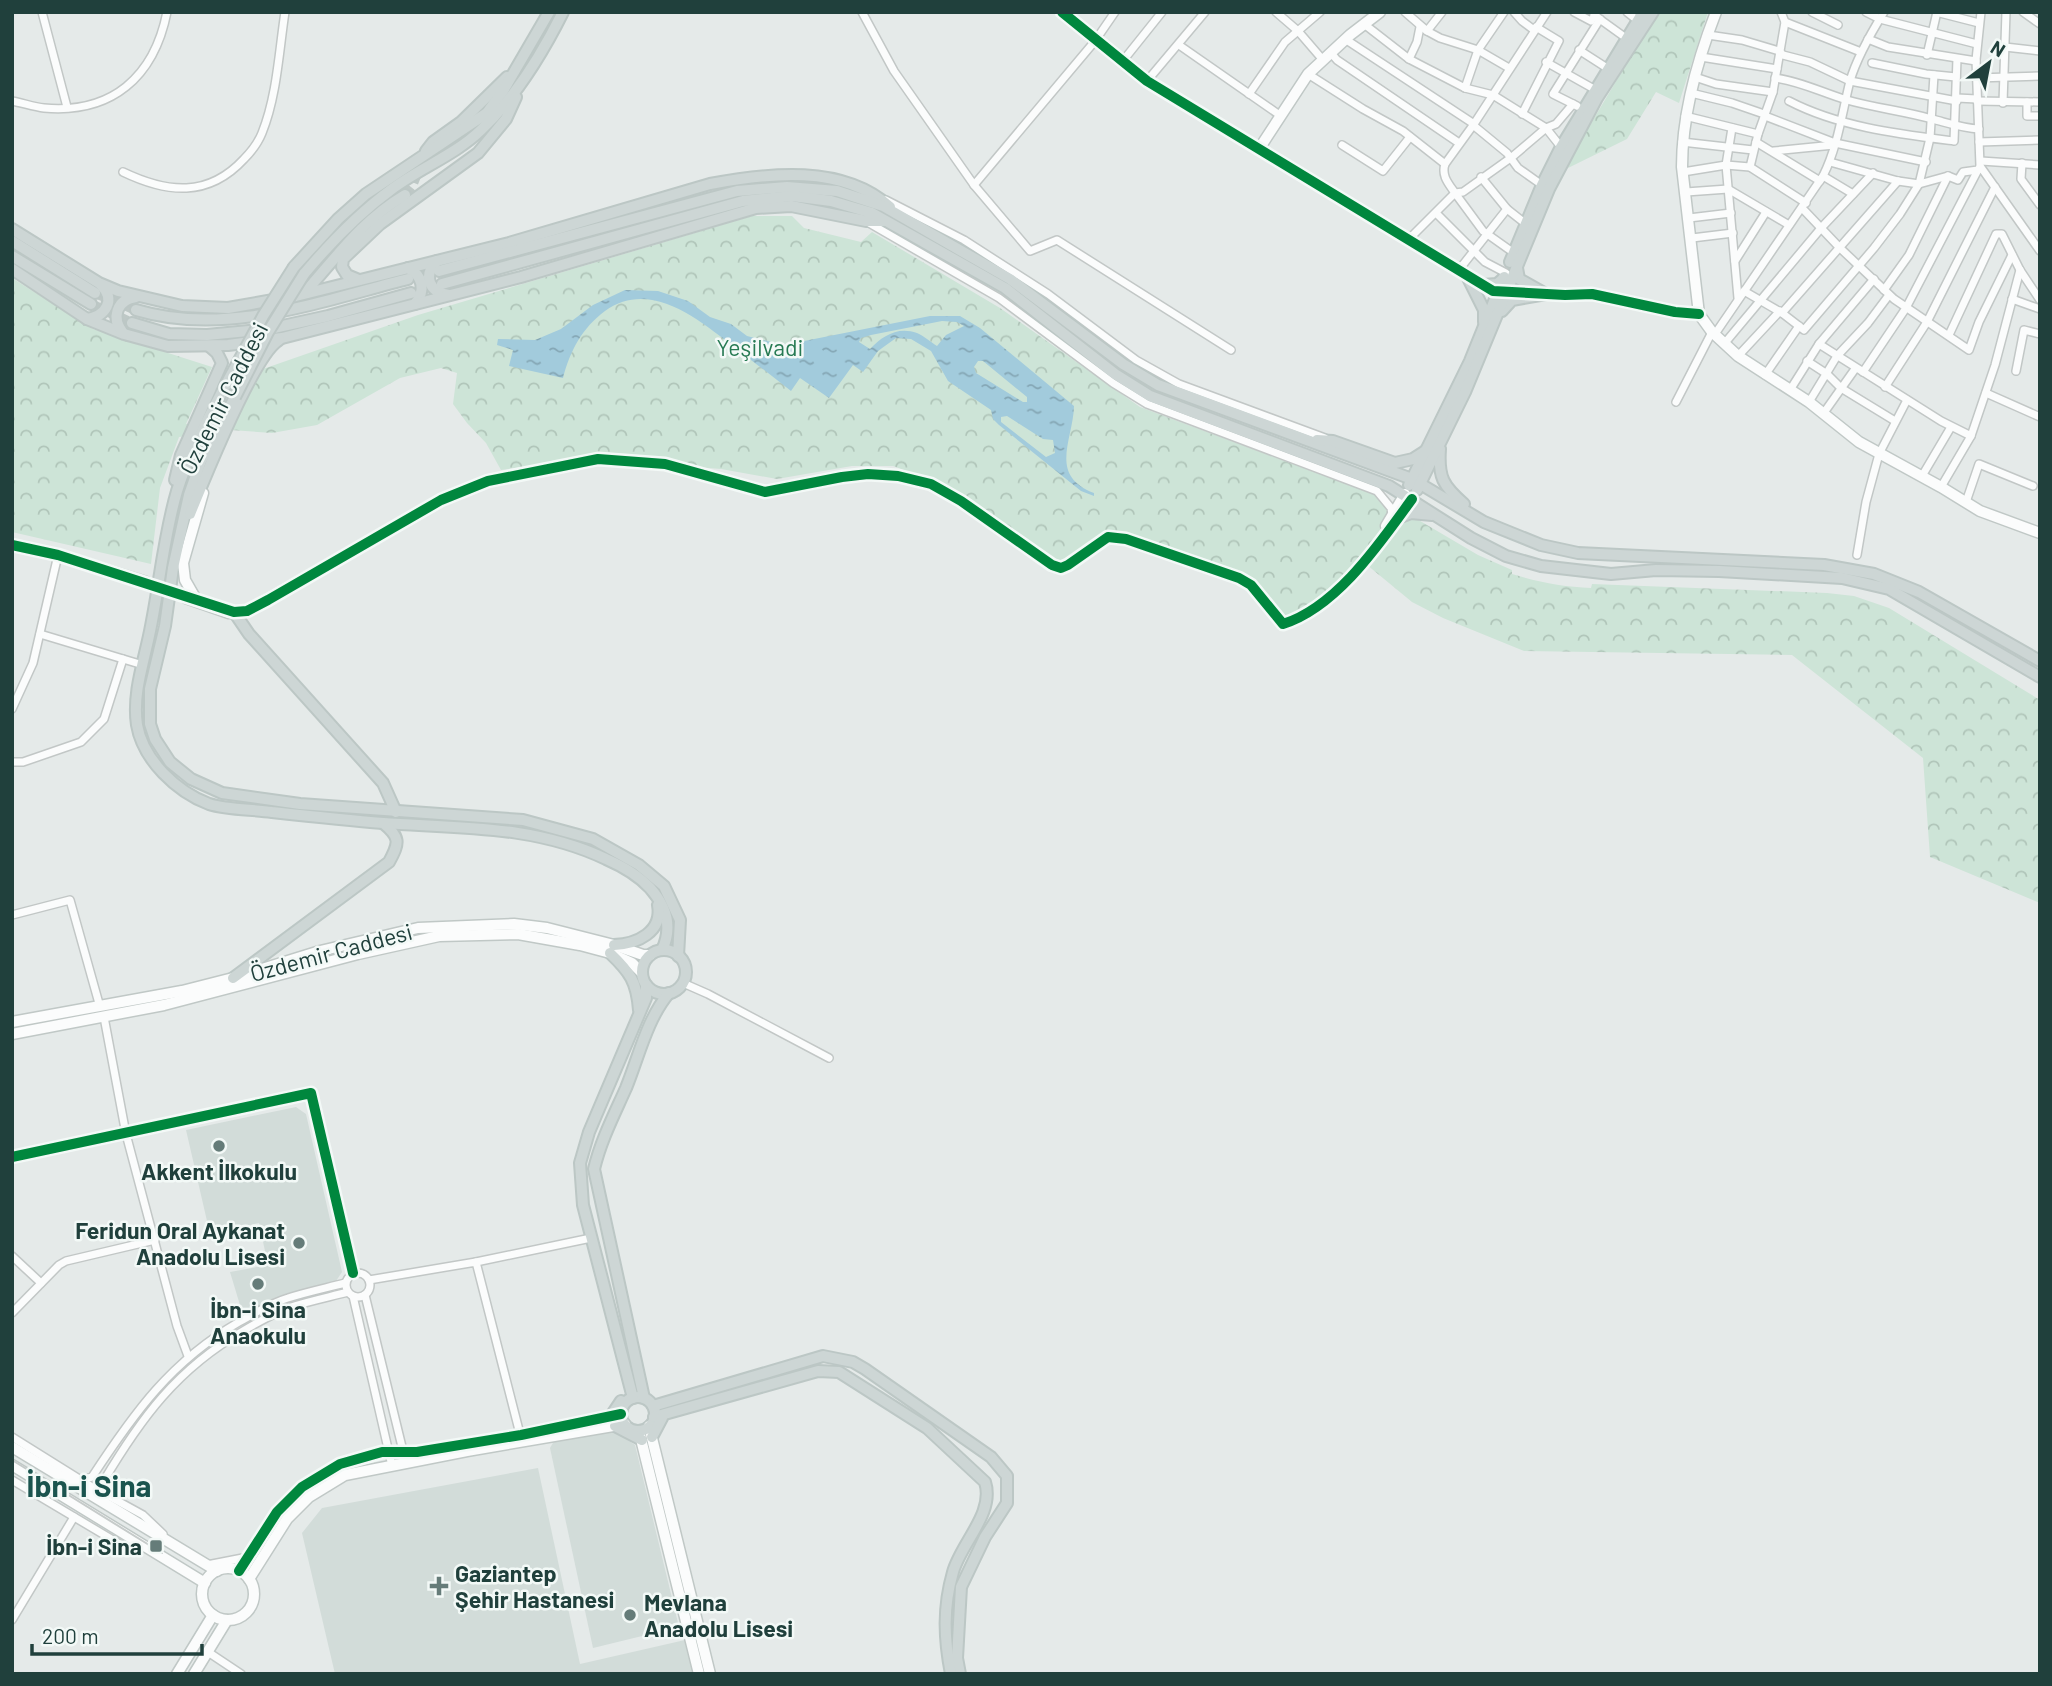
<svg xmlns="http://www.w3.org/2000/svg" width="2052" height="1686" viewBox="0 0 2052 1686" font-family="Barlow,sans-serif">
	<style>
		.built { fill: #d2dcd9 }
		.park { fill: url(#park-crowns) }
		.water { fill: url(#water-ripples); fill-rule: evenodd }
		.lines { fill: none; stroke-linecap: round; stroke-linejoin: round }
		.secondary-tunnel { stroke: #bec8c6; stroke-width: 10; stroke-dasharray: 10 5; stroke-linecap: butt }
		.primary-tunnel { stroke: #bec8c6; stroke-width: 10; stroke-dasharray: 10 5; stroke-linecap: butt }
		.street-casing { stroke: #c2c7c6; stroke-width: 10 }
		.secondary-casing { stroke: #c0c8c6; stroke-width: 13 }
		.primary-casing { stroke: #bcc7c5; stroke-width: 14 }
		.street { stroke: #fbfcfc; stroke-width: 7 }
		.secondary { stroke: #fbfcfc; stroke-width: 10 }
		.primary { stroke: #cdd6d5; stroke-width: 10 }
		.tram { stroke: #c6cbca; stroke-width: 2 }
		.primary-bridge-casing { stroke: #bcc7c5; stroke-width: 14; stroke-linecap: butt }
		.primary-bridge { stroke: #cdd6d5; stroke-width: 10 }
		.cycleway-casing { stroke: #f3f9f7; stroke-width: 15 }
		.cycleway { stroke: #00873e; stroke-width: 10 }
		.poi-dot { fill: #657c79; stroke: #f3f9f7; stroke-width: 2.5 }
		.labels { text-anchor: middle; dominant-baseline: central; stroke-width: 5; stroke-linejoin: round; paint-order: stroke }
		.park-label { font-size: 23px; fill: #277a53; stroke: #f3f9f7 }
		.street-label { font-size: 23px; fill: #20403c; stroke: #f3f9f7 }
		.poi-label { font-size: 23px; font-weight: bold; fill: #20403c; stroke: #f3f9f7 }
		.district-label { font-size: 30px; font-weight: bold; fill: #1a544e; stroke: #f3f9f7 }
	</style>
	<defs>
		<pattern id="park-crowns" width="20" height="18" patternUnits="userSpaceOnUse" patternTransform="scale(1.75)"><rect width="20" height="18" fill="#cde4d7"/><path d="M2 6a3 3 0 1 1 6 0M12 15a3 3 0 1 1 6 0" fill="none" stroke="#b0c5b9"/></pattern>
		<pattern id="water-ripples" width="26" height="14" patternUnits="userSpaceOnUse" patternTransform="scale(1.75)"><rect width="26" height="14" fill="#a2cbdc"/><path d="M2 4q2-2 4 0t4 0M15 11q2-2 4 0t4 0" fill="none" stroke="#84a6b4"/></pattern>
	</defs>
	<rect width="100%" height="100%" fill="#e5eae9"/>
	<g class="built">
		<path d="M296 1107 306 1114 342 1272 336 1281 285 1295 243 1315 230 1272 268 1265 259 1223 210 1234 186 1130Z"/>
		<path d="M598 1432H616L635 1445 679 1627 593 1648 550 1448 554 1441Z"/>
		<path d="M538 1468 580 1664 685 1640 693 1674H335L302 1533 322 1508Z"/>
	</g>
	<g class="park">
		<path d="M1659 12H1708L1679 103 1656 92 1627 139 1568 168 1574 152 1634 51Z"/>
		<path d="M752 216H792L804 228 861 242 872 232 1000 308 1140 407 1376 495 1478 555 1512 570V574C1538 582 1564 587 1591 588L1592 584 1827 593 1854 596 1889 608 2040 700V903L1930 857 1923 758 1792 655 1524 651 1443 618 1412 602 1361 560 1324 597 1286 619 1251 579 1107 530 1062 563 948 486 893 466H852L777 479 721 469 584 458 501 470 486 443 467 423 453 404 457 373 441 368 400 378 317 425 272 433 231 430 179 437 160 488 151 564 12 532V278L93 329 212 367 186 424 236 419 263 369 418 315Z"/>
	</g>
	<path class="water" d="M625 290 658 291 688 301 710 317 731 324 747 336 784 345 930 316H960L980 328 1074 406C1073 441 1048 475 1094 493V496L1081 491 999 425 993 419 991 410 948 381 931 351 911 339 896 338 878 351 863 372 853 365 829 398 800 378 791 391C772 376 754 362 735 348 700 320 650 278 605 311 582 328 570 351 563 378L509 366 513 350 497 345 498 339 535 340 561 329 593 305ZM942 321 957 322 964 326 946 335 937 346C931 342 924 336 917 333 898 326 882 336 870 349L859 342 861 338 871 335ZM978 361H983L1027 397V402H1023L976 373 974 367ZM1007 416 1043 439 1053 440 1055 453 1046 457 1001 422V417Z"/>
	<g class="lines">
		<path class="secondary-tunnel" d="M146 582 186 598"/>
		<g class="primary-tunnel">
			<path d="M405 195 412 186 426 151"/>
			<path d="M95 293 136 310"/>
			<path d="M91 304 132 323"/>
		</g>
		<g class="street-casing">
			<g id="street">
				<path d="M42 12 67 107"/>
				<path d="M862 12 894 71 974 185 1030 251 1057 240 1231 350"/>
				<path d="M1276 12 1298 31 1323 60"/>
				<path d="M1405 12 1427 31 1440 38 1478 50 1509 68"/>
				<path d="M1504 12 1478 50 1465 88 1493 95 1546 128 1561 147"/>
				<path d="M1514 12 1522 21 1534 30"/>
				<path d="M1547 12 1474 124 1445 164C1441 176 1449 184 1455 193L1463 192 1512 157 1546 128 1556 124 1573 104"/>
				<path d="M1574 12 1591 21 1596 14"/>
				<path d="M1627 12 1637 20"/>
				<path d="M1781 12 1785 22 1861 52"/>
				<path d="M1812 12 1838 25"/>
				<path d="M1866 12 1880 19 1977 44"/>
				<path d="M1936 12 1979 23"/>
				<path d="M1981 12 1976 60 1980 166 2040 251"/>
				<path d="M2023 12 2040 24"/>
				<path d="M1594 15 1626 38"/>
				<path d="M1364 24 1409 59 1465 88"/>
				<path d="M1427 31 1442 12"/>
				<path d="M1708 35 1742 40 1779 51 1783 55 1810 62 1850 81 1957 101"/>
				<path d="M1345 39 1474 124"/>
				<path d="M1868 39 1888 47 1976 61"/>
				<path d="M1179 45 1281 116"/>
				<path d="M2005 47 2040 51"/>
				<path d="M1579 50 1607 68"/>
				<path d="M1331 53 1337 60 1459 143"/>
				<path d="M1927 55 1937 12"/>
				<path d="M1701 57 1777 69"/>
				<path d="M1409 59 1417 42 1420 27"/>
				<path d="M1122 62 1162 12"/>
				<path d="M1546 62 1594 89"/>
				<path d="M1872 63 1926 74 1956 77"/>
				<path d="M1308 74 1363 109 1403 131 1445 164"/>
				<path d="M1695 77 1716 84 1773 92"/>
				<path d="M1775 78C1800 81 1823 93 1847 100 1875 108 1904 111 1932 119 1948 123 1962 128 1979 129"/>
				<path d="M1976 78 2040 76"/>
				<path d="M1147 81 1205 12"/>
				<path d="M1691 93 1732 103 1764 114"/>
				<path d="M1249 94 1285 42 1320 12"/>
				<path d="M1957 98 1977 99"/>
				<path d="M12 101C23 103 34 107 44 108 112 114 154 77 167 12"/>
				<path d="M1789 101C1839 127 1899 134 1954 141L1957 59"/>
				<path d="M1977 101 2040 102"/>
				<path d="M2027 102V116H2040"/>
				<path d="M2003 103 2006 12"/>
				<path d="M1577 106 1553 94 1600 19"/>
				<path d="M1522 114 1559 41 1536 27"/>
				<path d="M1685 116 1758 134"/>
				<path d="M1765 116 1835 143 1926 162"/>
				<path d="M1473 125 1507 153 1518 168 1542 185"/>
				<path d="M1732 128 1726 165 1738 298"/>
				<path d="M1682 142 1753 150"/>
				<path d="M1756 142 1820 181"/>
				<path d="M1979 142 2040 140"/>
				<path d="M1342 145 1383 171 1410 137"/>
				<path d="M1774 151 1834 145"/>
				<path d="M1981 161 2040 165"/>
				<path d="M1830 162 1898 181 1919 184 1948 176 1958 180 1963 172 1978 170 1980 167"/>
				<path d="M2022 163 2021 179 2040 205"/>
				<path d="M1750 167 1758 134 1773 92 1785 22"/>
				<path d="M123 172C167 193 208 198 244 159 251 152 258 143 262 133 277 96 279 51 285 12"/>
				<path d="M1683 172 1726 165 1750 167 1806 203"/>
				<path d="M1823 176 1853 194"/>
				<path d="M1481 177 1507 209 1526 224"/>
				<path d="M974 185 1095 41 1115 12"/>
				<path d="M1686 192 1728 189 1789 225"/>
				<path d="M886 200 964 240 1048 294 1136 360 1179 384 1325 438"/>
				<path d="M1802 208 1840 248 1894 299 1969 350 1979 322 2012 255"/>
				<path d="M1436 213 1485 262 1506 273"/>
				<path d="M1689 218 1731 213"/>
				<path d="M869 223 999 298 1113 383 1147 404 1377 491 1391 508 1392 515"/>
				<path d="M1692 238 1733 233"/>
				<path d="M1408 240 1455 193 1483 231 1514 253"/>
				<path d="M1735 261 1766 212"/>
				<path d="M1458 271 1507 209"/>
				<path d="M1884 290 1909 255 1948 176"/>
				<path d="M1744 291 1782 313 1804 330 1874 248 1900 214 1919 184 1930 138 1934 75"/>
				<path d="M2012 299 2040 309"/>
				<path d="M1782 313 1898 181"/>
				<path d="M1715 334 1823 176C1838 146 1842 113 1850 81 1857 57 1871 33 1884 12"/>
				<path d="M1949 335 1996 234H2002L2020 270 2040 300"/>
				<path d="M1724 344 1822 227 1873 173"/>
				<path d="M1819 344 1941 421 1971 436"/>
				<path d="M1738 356 1780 311"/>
				<path d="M1807 361 1827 374 1841 388 1895 421"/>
				<path d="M2016 371 2024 330 2040 334"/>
				<path d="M1863 372 1906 308 1978 170"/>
				<path d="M1765 375 1799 326"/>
				<path d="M1885 387 1927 322 1995 187"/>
				<path d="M1790 390 1819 344 1874 279"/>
				<path d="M1986 393 2040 417"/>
				<path d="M1676 402 1712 332"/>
				<path d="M1809 402 1837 356 1868 323 1889 295"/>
				<path d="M1823 414 1855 369"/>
				<path d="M1922 476 1951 427"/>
				<path d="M1941 487 1971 436 1995 365 2020 270"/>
				<path d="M1966 502 1979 464 2033 486"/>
				<path d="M1857 555 1866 502 1879 454 1907 400"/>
				<path d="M40 634 143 665"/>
				<path d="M12 709 33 663 58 555"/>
				<path d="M12 762H23L81 742 104 719 123 659"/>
				<path d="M12 915 70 900 100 1007"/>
				<path d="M683 983 708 994 829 1058"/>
				<path d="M104 1017 126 1134 177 1326 188 1356"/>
				<path d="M12 1157 311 1093 353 1273"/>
				<path d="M12 1256 41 1283"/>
				<path d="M476 1262 591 1238"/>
				<circle cx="358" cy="1285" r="12"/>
				<path d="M369 1280 476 1262 521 1438"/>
				<path d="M365 1295 404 1455"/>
				<path d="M353 1296 392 1466"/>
				<path d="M12 1313 59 1265 66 1261 155 1240"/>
				<path d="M12 1437 92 1487 143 1515 163 1534"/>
				<path d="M12 1480 123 1546 144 1547"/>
				<path d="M81 1480 92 1477C134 1413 171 1361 239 1322 255 1313 271 1303 288 1298 306 1292 326 1288 345 1283"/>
				<path d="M107 1496 103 1482C141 1418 177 1369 243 1331 258 1322 274 1313 291 1307 309 1301 329 1297 348 1292"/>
				<path d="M207 1565 248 1557"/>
				<path d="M12 1620 74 1517"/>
				<path d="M208 1652 241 1674"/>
			</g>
		</g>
		<g class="secondary-casing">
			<g id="secondary">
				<path d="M1062 12 1147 81 1493 291 1565 295 1592 294 1675 312 1699 314"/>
				<path d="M1716 12C1697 61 1682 114 1682 167L1699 314 1712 332 1738 356 1809 402 1859 442 1941 487 1980 511 2040 533"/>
				<path d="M1259 149 1308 74 1350 35 1380 12"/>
				<path d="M1386 526 1405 494"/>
				<path d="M12 545 58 555 146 582"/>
				<path d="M186 598 229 613 247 611 441 500 488 481 598 459 665 464 765 492 842 477 868 474 898 476 931 484 961 501 1052 565 1061 568 1068 565 1108 537 1126 539 1239 578 1251 585 1283 624C1337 607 1380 543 1412 499"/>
				<path d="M197 601 185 580 183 563 203 493"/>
				<path d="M12 1022 182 991 233 978 320 951 418 928 514 924 547 928 614 945 643 955H650"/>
				<path d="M12 1034 164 1005 358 954 439 936 518 934 580 945 610 953 632 963 642 973"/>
				<path d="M649 1426 710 1674"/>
				<path d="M639 1431 699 1674"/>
				<path d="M12 1447 217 1571"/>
				<path d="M12 1465 205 1583"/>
				<circle cx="228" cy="1594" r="26"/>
				<path d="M239 1571 277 1512 302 1487 340 1464 382 1452H417L521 1435 621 1414"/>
				<path d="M249 1579 287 1519 309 1497 345 1475 467 1451 625 1424"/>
				<path d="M177 1674 213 1615"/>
				<path d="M194 1674 227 1620"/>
			</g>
		</g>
		<g class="primary-casing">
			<g id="primary">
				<path d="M426 151 433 142 461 122 507 77"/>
				<path d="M12 229 99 283 118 291 182 306 228 308 296 296 509 243 710 184C768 173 843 164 890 207"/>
				<path d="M12 241 95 293"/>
				<path d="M12 256 91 304"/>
				<path d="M437 261C423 275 428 292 449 295"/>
				<path d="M1510 262 1542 185 1561 147 1643 12"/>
				<path d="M294 267 338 219 366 194 487 113 503 91 549 12"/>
				<path d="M408 268C423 276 426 290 415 304"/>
				<path d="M1517 268 1519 279 1546 294"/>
				<path d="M12 269 87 319 124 334 168 346 228 345 282 338 521 277 756 208 791 206 866 221H884"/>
				<path d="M439 271 737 191 787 187 837 191 883 206 1010 279 1123 364 1158 385 1412 479 1484 522 1541 545 1578 553 1824 565 1874 574 1919 592 2040 661"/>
				<path d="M304 274C330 243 359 213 392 189 420 168 455 155 481 130 515 98 542 54 563 12"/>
				<path d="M1467 276 1484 310V322"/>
				<path d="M359 280 347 275 342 267 343 259 380 224 478 153 506 119 516 97"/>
				<path d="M442 284 743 201 792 196 831 201 872 213 1005 288 1115 374 1150 396 1389 486 1471 538 1506 556 1541 566 1611 574 1656 570 1719 571 1842 578 1889 589 2040 677"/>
				<path d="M1483 285 1497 284 1503 279"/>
				<path d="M301 294 308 289C338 255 364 219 405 195"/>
				<path d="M136 310C226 337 321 301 408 279"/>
				<path d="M1502 311 1512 300 1546 294"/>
				<path d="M87 319C106 316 116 300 101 285"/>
				<path d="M132 323 169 334 207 335 269 329 328 316 411 293"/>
				<path d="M123 333C111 318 116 300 136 297"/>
				<path d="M223 390C206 423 188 455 177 491 164 535 160 581 151 626 145 659 132 692 137 725 143 760 177 792 209 804 228 810 252 809 272 812 309 816 346 820 383 823 459 828 535 825 606 859 622 866 638 875 650 888 666 906 673 927 662 950"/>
				<path d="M235 397 201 461 189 495 173 568 165 626 150 689V724L155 739 170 762 191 779 222 793 300 804 523 820 593 839 639 865 664 886 680 920 678 956"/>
				<path d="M1317 440 1333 441 1395 463 1413 459 1427 450"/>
				<path d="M1440 449C1438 477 1443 486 1464 504"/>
				<path d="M175 480 181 455 222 363 217 353 209 346"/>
				<path d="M1409 485 1470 361 1504 277"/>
				<path d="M1417 490 1465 392 1549 189 1597 98 1653 12"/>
				<path d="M190 514C203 482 254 355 279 340"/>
				<path d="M1398 518 1411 513 1432 515"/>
				<path d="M234 612 249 634 383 783 396 812"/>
				<path d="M614 945C637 944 663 932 658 905"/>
				<circle cx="664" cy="972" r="22"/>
				<path d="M610 953C630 972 637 982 639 1010"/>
				<path d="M233 978 389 862C400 842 400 837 383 823"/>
				<circle cx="638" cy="1414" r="17"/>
				<path d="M633 1398 583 1205 580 1163 589 1132 646 998V985"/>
				<path d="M644 1398 594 1169C601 1140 614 1115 626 1088 639 1056 647 1019 669 993"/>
				<path d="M653 1406 823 1356 853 1362 865 1369 991 1457 1007 1476V1503L985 1537 961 1587 957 1658 960 1674"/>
				<path d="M611 1416 621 1401"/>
				<path d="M654 1417 818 1371 839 1372 927 1428 985 1482C995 1513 961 1543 953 1572 943 1607 944 1638 951 1674"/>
				<path d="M615 1426 642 1440"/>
				<path d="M652 1437 662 1418"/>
			</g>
		</g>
		<use href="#street" class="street"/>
		<use href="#secondary" class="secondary"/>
		<use href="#primary" class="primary"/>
		<path class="tram" d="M12 1460 162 1553"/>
		<g class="primary-bridge-casing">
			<g id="primary-bridge">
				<path d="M223 390 263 316 294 267"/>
				<path d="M235 397 268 332 304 274"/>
			</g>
		</g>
		<use href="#primary-bridge" class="primary-bridge"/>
		<g class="cycleway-casing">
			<g id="cycleway">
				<path d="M1062 12 1147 81 1493 291 1565 295 1592 294 1675 312 1699 314"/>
				<path d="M12 545 58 555 234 612 247 611 268 600 441 500 488 481 598 459 665 464 765 492 842 477 868 474 898 476 931 484 961 501 1052 565 1061 568 1068 565 1108 537 1126 539 1239 578 1251 585 1283 624C1337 607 1380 543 1412 499"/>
				<path d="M12 1157 311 1093 353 1273"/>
				<path d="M239 1571 277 1512 302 1487 340 1464 382 1452H417L521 1435 621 1414"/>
			</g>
		</g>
		<use href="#cycleway" class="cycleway"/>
	</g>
	<g class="poi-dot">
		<circle cx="219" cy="1146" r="7"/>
		<circle cx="299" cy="1243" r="7"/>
		<circle cx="258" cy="1284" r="7"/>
		<rect x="149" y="1539" width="14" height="14" rx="3.5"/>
		<path d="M435.5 1575.5h7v7h7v7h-7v7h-7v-7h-7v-7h7z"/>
		<circle cx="630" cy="1615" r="7"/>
	</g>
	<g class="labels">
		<g class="park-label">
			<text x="760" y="347">Yeşilvadi</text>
		</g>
		<g class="street-label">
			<text transform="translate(223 398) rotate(-63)">Özdemir Caddesi</text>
			<text transform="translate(331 952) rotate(-15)">Özdemir Caddesi</text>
		</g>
		<g class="poi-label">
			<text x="219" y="1171">Akkent İlkokulu</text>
			<text x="285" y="1230" text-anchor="end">Feridun Oral Aykanat<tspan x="285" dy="26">Anadolu Lisesi</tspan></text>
			<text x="258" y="1309">İbn-i Sina<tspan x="258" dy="26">Anaokulu</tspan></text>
			<text x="142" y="1546" text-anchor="end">İbn-i Sina</text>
			<text x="455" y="1573" text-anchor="start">Gaziantep<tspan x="455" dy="26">Şehir Hastanesi</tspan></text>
			<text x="644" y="1602" text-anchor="start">Mevlana<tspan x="644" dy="26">Anadolu Lisesi</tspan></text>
		</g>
		<g class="district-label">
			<text x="89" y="1485">İbn-i Sina</text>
		</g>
	</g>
	<rect width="2052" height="1686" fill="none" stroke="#20403c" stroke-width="28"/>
	<g transform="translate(1989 63) rotate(32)" stroke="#f3f9f7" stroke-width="5" paint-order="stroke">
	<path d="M0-5L12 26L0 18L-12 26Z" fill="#20403c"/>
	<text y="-10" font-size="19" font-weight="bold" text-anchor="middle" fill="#20403c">N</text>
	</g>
	<path d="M32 1644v10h170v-10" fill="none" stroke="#20403c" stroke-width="3.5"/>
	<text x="42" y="1644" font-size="21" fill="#20403c" stroke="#f3f9f7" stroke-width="5" paint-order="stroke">200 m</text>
</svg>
